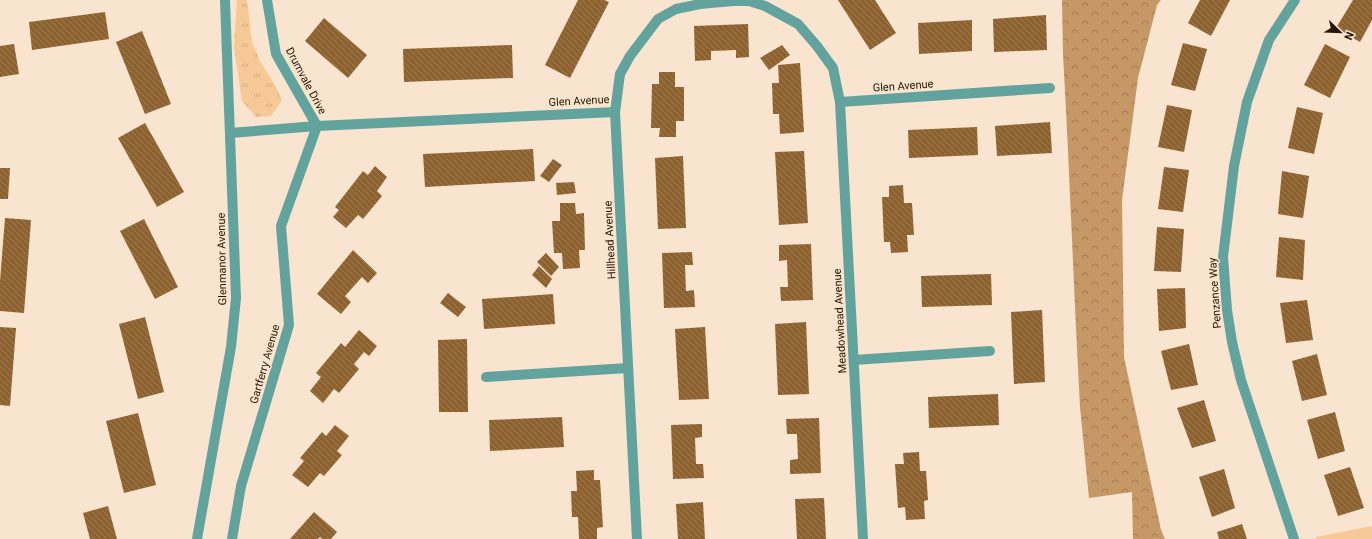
<svg xmlns="http://www.w3.org/2000/svg" width="1372" height="539" viewBox="0 0 1372 539" font-family="Roboto,sans-serif">
	<style>
		.grass { fill: url(#grass-tufts) }
		.forest { fill: url(#forest-crowns) }
		.park { fill: #f7c997 }
		.building { fill: url(#building-back-hatch) }
		.lines { fill: none; stroke-linecap: round; stroke-linejoin: round }
		.minor { stroke: #63a39e; stroke-width: 10 }
		.labels { text-anchor: middle; dominant-baseline: central; stroke-width: 3; stroke-linejoin: round; paint-order: stroke }
		.street-label { font-size: 11px; fill: #271501; stroke: #f8e4cf }
	</style>
	<defs>
		<pattern id="grass-tufts" width="24" height="20" patternUnits="userSpaceOnUse"><rect width="24" height="20" fill="#f7c997"/><path d="M3 7l-1-3M5 7V3M7 7l1-3M15 17l-1-3M17 17v-4M19 17l1-3" fill="none" stroke="#d4ac80"/></pattern>
		<pattern id="forest-crowns" width="20" height="18" patternUnits="userSpaceOnUse"><rect width="20" height="18" fill="#c69865"/><path d="M2 6a3 3 0 1 1 6 0M12 15a3 3 0 1 1 6 0" fill="none" stroke="#a17b51"/></pattern>
		<pattern id="building-back-hatch" width="6" height="6" patternUnits="userSpaceOnUse"><rect width="6" height="6" fill="#8d622f"/><path d="M-1 5l2 2M0 0l6 6M5-1l2 2" fill="none" stroke="#9c7c57"/></pattern>
	</defs>
	<rect width="100%" height="100%" fill="#f8e4cf"/>
	<path class="grass" d="M237 0H247L252 42 260 61 275 85 282 100 271 116 256 117 242 101 234 47Z"/>
	<path class="forest" d="M1062 0H1161L1157 5 1138 78 1122 200 1124 357 1161 530 1165 539H1133L1132 492 1089 498 1080 407 1076 328 1067 129 1063 54Z"/>
	<path class="park" d="M1372 526V539H1316V537Z"/>
	<g class="building">
		<path d="M578 0H604L609 2 570 78 545 65Z"/>
		<path d="M838 0H875L896 33 870 50Z"/>
		<path d="M1200 0H1230L1211 36 1188 23Z"/>
		<path d="M1353 0H1372V20L1360 42 1336 28Z"/>
		<path d="M105 12 109 39 32 50 29 22Z"/>
		<path d="M1046 15 1047 50 994 52 993 19Z"/>
		<path d="M324 18 367 55 348 78 305 41Z"/>
		<path d="M972 20V51L919 54 918 23Z"/>
		<path d="M748 24 749 57 736 58V50L711 51V60L695 61 694 26Z"/>
		<path d="M142 31 171 104 145 114 116 42Z"/>
		<path d="M1183 43 1207 49 1195 91 1171 85Z"/>
		<path d="M14 44 19 74 0 77V46Z"/>
		<path d="M1325 44 1350 57 1330 98 1304 85Z"/>
		<path d="M512 45 513 78 404 82 403 49Z"/>
		<path d="M782 45 790 55 769 70 760 58Z"/>
		<path d="M800 63 804 132 780 134 779 114H773L772 83H779L778 65Z"/>
		<path d="M659 72H675V87H684V121H676V137H659L660 128H651L652 84H659Z"/>
		<path d="M1167 105 1192 110 1184 152 1158 147Z"/>
		<path d="M1297 107 1323 113 1314 154 1288 148Z"/>
		<path d="M1050 122 1052 153 997 156 995 126Z"/>
		<path d="M145 123 184 192 157 207 118 138Z"/>
		<path d="M977 127 978 155 909 158 908 130Z"/>
		<path d="M533 149 535 181 425 187 423 154Z"/>
		<path d="M804 151 808 223 779 225 775 152Z"/>
		<path d="M683 156 686 228 658 229 655 158Z"/>
		<path d="M553 159 562 165 549 182 540 176Z"/>
		<path d="M375 166 387 177 377 191 382 196 363 219 358 215 346 228 333 217 339 210 335 207 363 171 368 175Z"/>
		<path d="M1164 167 1189 170 1183 212 1158 209Z"/>
		<path d="M0 168H10L8 199H0Z"/>
		<path d="M1282 171 1309 176 1303 218 1278 214Z"/>
		<path d="M574 182 576 193 557 195 556 183Z"/>
		<path d="M903 185 904 203H912L914 235H907L908 252 891 253 890 242H884L882 197H889V186Z"/>
		<path d="M560 203H575L576 214 584 213 585 250H579L580 268 563 269 562 253H554L552 221H560Z"/>
		<path d="M5 218 31 220 24 313 0 311V281Z"/>
		<path d="M144 219 178 287 155 299 120 231Z"/>
		<path d="M1157 227 1184 229 1181 272 1154 271Z"/>
		<path d="M1279 237 1305 240 1303 280 1276 277Z"/>
		<path d="M811 244 813 300 781 301 780 287H788L787 260 779 261V245Z"/>
		<path d="M353 250 377 273 368 283 362 277 345 296 351 302 341 314 317 294Z"/>
		<path d="M692 252 693 265H685L686 291 694 290 695 307 664 308 662 253Z"/>
		<path d="M546 253 559 267 551 276 537 262Z"/>
		<path d="M539 266 552 279 546 288 532 275Z"/>
		<path d="M991 274 992 305 922 307 921 276Z"/>
		<path d="M1185 288 1186 328 1159 331 1157 289Z"/>
		<path d="M448 293 466 307 458 317 440 303Z"/>
		<path d="M553 294 555 324 484 329 482 299Z"/>
		<path d="M1307 300 1313 340 1286 343 1280 303Z"/>
		<path d="M1042 310 1045 382 1014 384 1011 312Z"/>
		<path d="M145 317 164 392 138 399 119 324Z"/>
		<path d="M806 322 809 394 778 395 775 324Z"/>
		<path d="M0 327 16 328 10 406 0 405Z"/>
		<path d="M705 327 709 399 679 400 675 329Z"/>
		<path d="M359 330 377 346 369 356 364 352 354 364 359 369 339 393 334 389 323 403 310 391 321 377 316 373 341 343 345 347Z"/>
		<path d="M467 339 468 412H439L438 340Z"/>
		<path d="M1189 344 1198 385 1171 390 1161 351Z"/>
		<path d="M1317 354 1327 395 1302 401 1292 361Z"/>
		<path d="M998 394 999 425 929 428 928 397Z"/>
		<path d="M1204 400 1216 441 1192 448 1177 408Z"/>
		<path d="M1335 412 1345 451 1318 459 1307 420Z"/>
		<path d="M138 413 156 485 124 493 106 421Z"/>
		<path d="M562 417 564 447 490 451 489 420Z"/>
		<path d="M819 418 821 473 790 474V460L798 459 797 434H787L786 419Z"/>
		<path d="M702 424V437L695 438 696 464H703L704 478 673 479 671 425Z"/>
		<path d="M335 425 349 436 337 451 342 455 324 476 320 473 308 487 292 475 304 461 300 458 322 432 326 436Z"/>
		<path d="M919 452 920 471H926L928 500 924 501 925 519 906 520 905 507 898 508 895 464H904L903 453Z"/>
		<path d="M1350 467 1364 508 1338 516 1324 475Z"/>
		<path d="M1224 469 1235 508 1212 517 1199 477Z"/>
		<path d="M594 470V480H600L603 527 597 528V539H579L578 517H572L571 491H577L576 471Z"/>
		<path d="M824 498 826 539H797L795 499Z"/>
		<path d="M703 502 705 539H678L676 504Z"/>
		<path d="M108 506 117 539H90L83 513Z"/>
		<path d="M314 512 337 532 331 539H322L320 537 318 539H290Z"/>
		<path d="M1242 524 1247 539H1219L1217 532Z"/>
	</g>
	<g class="lines">
		<g class="minor">
			<path d="M840 102 1050 88"/>
			<path d="M230 133 317 126 615 112"/>
			<path d="M854 360 990 351"/>
			<path d="M486 377 628 368"/>
			<path d="M197 539 231 347 236 298 225 0"/>
			<path d="M232 539 241 486 289 325 281 226 317 126 276 54 267 0"/>
			<path d="M637 539 615 112 620 74 630 56 658 19 676 9 700 4 733 1H749L765 6 798 24 817 46 833 68 840 102 863 539"/>
			<path d="M1294 539 1241 380 1232 342 1227 310 1223 257 1234 166 1247 102 1269 40 1295 0"/>
		</g>
	</g>
	<g class="labels">
		<g class="street-label">
			<text transform="translate(306 81) rotate(62)">Drumvale Drive</text>
			<text transform="translate(903 86) rotate(-4)">Glen Avenue</text>
			<text transform="translate(579 101) rotate(-3)">Glen Avenue</text>
			<text transform="translate(610 240) rotate(-93)">Hillhead Avenue</text>
			<text transform="translate(222 259) rotate(-91)">Glenmanor Avenue</text>
			<text transform="translate(1215 293) rotate(-94)">Penzance Way</text>
			<text transform="translate(840 321) rotate(-93)">Meadowhead Avenue</text>
			<text transform="translate(265 364) rotate(-74)">Gartferry Avenue</text>
		</g>
	</g>
	<g transform="translate(1340 32) rotate(113)" stroke="#f8e4cf" stroke-width="3" paint-order="stroke">
	<path d="M0-3L7 15L0 10L-7 15Z" fill="#271501"/>
	<text y="-6" font-size="11" font-weight="bold" text-anchor="middle" fill="#271501">N</text>
	</g>
</svg>
